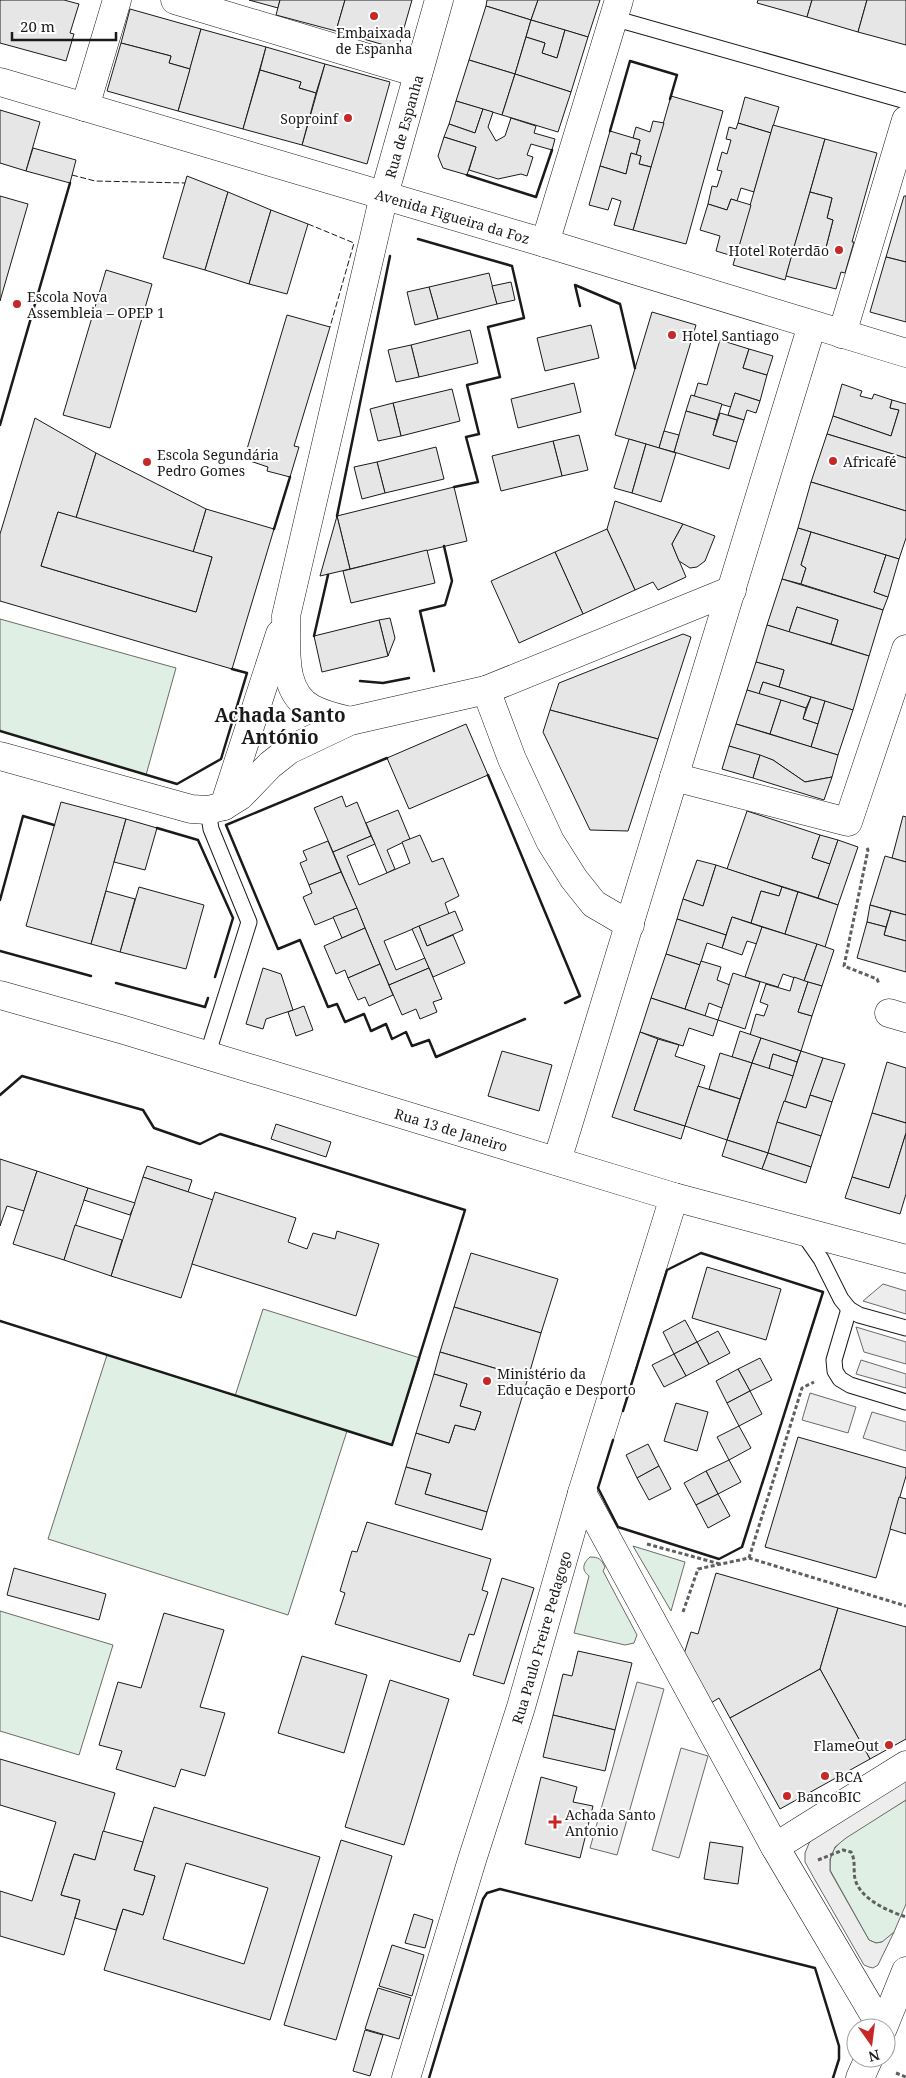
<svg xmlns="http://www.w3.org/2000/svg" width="906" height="2078" viewBox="0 0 906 2078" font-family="'Noto Serif',serif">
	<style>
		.green { fill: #e0efe3; stroke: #6a6a6a }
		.parking { fill: #ededed; stroke: #6a6a6a }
		.building { fill: #e6e6e6; stroke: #1a1a1a; fill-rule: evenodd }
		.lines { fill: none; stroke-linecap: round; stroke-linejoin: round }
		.service-casing { stroke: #1a1a1a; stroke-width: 17 }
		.minor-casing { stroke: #1a1a1a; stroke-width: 29 }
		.tertiary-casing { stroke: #1a1a1a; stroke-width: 29 }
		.path { stroke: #5f5f5f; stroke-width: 3; stroke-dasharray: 4 2.5; stroke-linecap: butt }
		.service { stroke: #fff; stroke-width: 15 }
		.minor { stroke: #fff; stroke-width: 28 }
		.tertiary { stroke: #fff; stroke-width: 28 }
		.fence { stroke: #1a1a1a; stroke-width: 1; stroke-dasharray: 6 2.5; stroke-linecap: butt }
		.wall { stroke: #1a1a1a; stroke-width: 2.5 }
		.poi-dot { fill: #c62828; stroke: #fff; stroke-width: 2 }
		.labels { text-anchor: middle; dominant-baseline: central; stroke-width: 4; stroke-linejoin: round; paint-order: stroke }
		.poi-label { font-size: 14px; fill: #1a1a1a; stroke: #fff; text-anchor: start }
		.street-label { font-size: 14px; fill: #1a1a1a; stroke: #fff }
		.district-label { font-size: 19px; font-weight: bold; fill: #1a1a1a; stroke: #fff }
	</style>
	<rect width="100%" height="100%" fill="#fff"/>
	<g class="green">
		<path d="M0 619 176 668 146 775 0 731Z"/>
		<path d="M263 1309 420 1358 392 1445 347 1431 288 1615 48 1539 107 1355 235 1396Z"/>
		<path d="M633 1546 685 1562 671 1611Z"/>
		<path d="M590 1557C599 1557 601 1559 605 1567L603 1571 637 1635 634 1643 625 1645 574 1633 589 1576C581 1570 583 1563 590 1557Z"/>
		<path d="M0 1611 113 1645 79 1755 0 1731Z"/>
		<path d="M906 1800V1904L894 1932 889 1938 882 1942 876 1943 869 1940 830 1870C830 1862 830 1855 835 1848 844 1835 890 1810 906 1800Z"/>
	</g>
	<g class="parking">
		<path d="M883 1284 906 1291V1314L863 1301Z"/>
		<path d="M856 1327 906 1342V1364L864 1352Z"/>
		<path d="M861 1360 906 1374V1388L856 1374Z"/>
		<path d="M810 1393 856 1407 848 1433 802 1420Z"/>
		<path d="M872 1412 906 1422V1451L863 1438Z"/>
		<path d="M637 1682 664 1689 617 1855 590 1848Z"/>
		<path d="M681 1748 708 1756 679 1858 652 1850Z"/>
		<path d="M906 1777V1800L846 1838 835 1847 830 1859V1871L869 1940 876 1943 882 1942 894 1932 878 1965 873 1968 869 1967 864 1965 815 1880 805 1862V1853L812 1836Z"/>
	</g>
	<g class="building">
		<path d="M0 0H64L79 4 70 33 74 34 66 61 0 43Z"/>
		<path d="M249 0H280L278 8Z"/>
		<path d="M280 0H345L336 31 276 15Z"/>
		<path d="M345 0H412L398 49 336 31Z"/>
		<path d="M487 0H538L531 20 486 6Z"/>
		<path d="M538 0H600L588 37 531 20Z"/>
		<path d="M758 0H812L807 17 757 3Z"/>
		<path d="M812 0H867L858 32 807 17Z"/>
		<path d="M867 0H906V45L858 32Z"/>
		<path d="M486 6 531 20 515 74 469 60Z"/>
		<path d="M130 9 201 29 190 69 169 63 171 56 121 43Z"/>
		<path d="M531 20 565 30 557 58 542 53 545 43 526 37Z"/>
		<path d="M201 29 266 47 243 129 178 111Z"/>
		<path d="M565 30 588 37 571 92 515 74 526 37 545 43 542 53 557 58Z"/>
		<path d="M121 43 171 56 169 63 190 69 178 111 107 91Z"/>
		<path d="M266 47 325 64 316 93 299 88 301 82 260 70Z"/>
		<path d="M469 60 515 74 502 115 456 101Z"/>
		<path d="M325 64 390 82 367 164 302 145Z"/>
		<path d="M260 70 301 82 299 88 316 93 302 145 243 129Z"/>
		<path d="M515 74 571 92 558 132 502 115Z"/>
		<path d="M671 96 723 111 686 244 633 230Z"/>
		<path d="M745 97 779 107 771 133 738 123Z"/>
		<path d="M456 101 483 109 475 133 449 124Z"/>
		<path d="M483 109 493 112 488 127 496 141 505 136 511 118 536 126 534 133 555 139 552 150 531 144 527 155 533 157 527 176 521 174 498 179 469 170 476 147 444 137 449 124 475 133Z"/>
		<path d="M0 110 40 122 26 171 0 163Z"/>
		<path d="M653 121 664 123 651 167 639 164 641 156 636 155 640 140 633 138 636 127 650 132Z"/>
		<path d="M738 123 771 133 754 192 741 188 737 201 731 199 727 210 708 204 712 186 717 187 722 171 717 170 722 152 727 154 731 140 726 139 729 127 736 129Z"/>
		<path d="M773 125 825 139 785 280 733 265Z"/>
		<path d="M610 131 640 140 636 155 631 153 626 174 600 166Z"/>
		<path d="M444 137 476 147 467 175 443 168 438 156Z"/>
		<path d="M825 139 877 153 852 242H854L845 273 841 272 836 289 786 276 794 247 824 255 833 220 827 218 832 198 810 192Z"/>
		<path d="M33 148 76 160 70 183 26 171Z"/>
		<path d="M631 153 641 156 639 164 651 167 633 230 614 225 621 201 612 198 608 210 589 205 600 166 626 174Z"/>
		<path d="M187 176 228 192 205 270 163 258Z"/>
		<path d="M228 192 271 210 249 284 205 270Z"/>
		<path d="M810 192 832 198 827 218 833 220 824 255 794 247Z"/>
		<path d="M0 196 28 204 0 301Z"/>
		<path d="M904 196H906V262L886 257Z"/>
		<path d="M731 199 751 205 736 257 716 251 720 236 700 230 708 204 727 210Z"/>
		<path d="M271 210 308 224 287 294 249 284Z"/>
		<path d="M886 257 906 262V322L870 312Z"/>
		<path d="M106 270 152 284 110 428 63 415Z"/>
		<path d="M489 273 497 304 438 319 429 287Z"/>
		<path d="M511 282 515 300 497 304 492 286Z"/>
		<path d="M429 287 438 319 415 325 407 292Z"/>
		<path d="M652 312 696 325 659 448 615 435Z"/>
		<path d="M287 315 330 327 294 446 299 447 290 477 267 471 268 467 244 459Z"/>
		<path d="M591 325 599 358 545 371 537 338Z"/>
		<path d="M470 330 478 363 419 377 411 345Z"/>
		<path d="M720 340 749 349 743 368 767 375 760 401 735 393 731 407 694 397 698 383 707 385Z"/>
		<path d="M411 345 419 377 396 382 388 350Z"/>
		<path d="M749 349 773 356 767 375 743 368Z"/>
		<path d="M574 383 581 412 518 428 511 399Z"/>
		<path d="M842 384 862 391 860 396 872 399 874 394 892 400 890 408 899 410 891 436 833 416Z"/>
		<path d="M452 389 460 421 401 436 393 403Z"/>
		<path d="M735 393 760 401 756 413 747 410 744 420 728 415Z"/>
		<path d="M691 395 722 404 717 420 686 411Z"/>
		<path d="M892 400 906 404V458L827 434 833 416 891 436 899 410 890 408Z"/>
		<path d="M393 403 401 436 378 441 370 409Z"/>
		<path d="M686 411 717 420 713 435 737 442 729 469 674 452Z"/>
		<path d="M720 413 744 420 737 442 713 435Z"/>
		<path d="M35 418 96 453 76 518 58 512 41 566 196 612 212 557 193 552 206 509 274 529 232 669 0 601V534Z"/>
		<path d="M664 431 679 435 674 452 659 448Z"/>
		<path d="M827 434 906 458V511L811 482Z"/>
		<path d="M579 435 588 470 562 476 553 441Z"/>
		<path d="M629 439 646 444 632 493 614 488Z"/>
		<path d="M553 441 562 476 501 491 492 456Z"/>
		<path d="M646 444 676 453 661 502 632 493Z"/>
		<path d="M436 447 444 479 385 493 377 462Z"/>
		<path d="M96 453 206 509 193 552 76 518Z"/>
		<path d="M377 462 385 493 362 499 354 467Z"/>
		<path d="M811 482 906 511V538L899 559 798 528Z"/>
		<path d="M454 487 467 541 350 569 337 516Z"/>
		<path d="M615 501 683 524 672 544 686 577 658 590 653 582 635 590 607 529Z"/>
		<path d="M58 512 212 557 196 612 41 566Z"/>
		<path d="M337 516 350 569 320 576Z"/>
		<path d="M683 524 715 536 705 561 697 567 690 568 679 561 672 544Z"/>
		<path d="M798 528 811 532 801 565 806 568 801 584 782 579Z"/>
		<path d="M607 529 635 590 583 614 555 552Z"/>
		<path d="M811 532 886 555 874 592 888 597 883 610 801 584 806 568 801 565Z"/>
		<path d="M427 550 435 583 351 603 343 571Z"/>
		<path d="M555 552 583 614 519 643 491 581Z"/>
		<path d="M886 555 899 559 888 597 874 592Z"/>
		<path d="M782 579 883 610 869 656 831 644 838 620 797 607 789 632 767 625Z"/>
		<path d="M797 607 838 620 831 644 789 632Z"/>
		<path d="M390 618 395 638 388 656 379 620Z"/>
		<path d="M379 620 388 656 322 672 314 636Z"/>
		<path d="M767 625 869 656 853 710 779 687 784 670 756 662Z"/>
		<path d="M683 634 691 637 658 739 550 710 559 683Z"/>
		<path d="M756 662 784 670 779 687 763 682 759 694 747 690Z"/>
		<path d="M763 682 811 697 806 708 759 694Z"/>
		<path d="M747 690 781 700 770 734 736 724Z"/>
		<path d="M811 697 825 701 818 724 803 719Z"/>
		<path d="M781 700 806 708 803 719 818 724 811 747 770 734Z"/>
		<path d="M825 701 853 710 838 755 811 747Z"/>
		<path d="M550 710 658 739 628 831 590 830 543 732Z"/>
		<path d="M466 724 488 775 409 809 387 758Z"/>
		<path d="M736 724 838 755 832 777 805 782 773 760 729 746Z"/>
		<path d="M729 746 760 755 753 778 722 769Z"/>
		<path d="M760 755 773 760 805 782 832 777 824 800 753 778Z"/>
		<path d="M342 796 346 807 357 802 371 836 333 852 314 808Z"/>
		<path d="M61 802 126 819 91 944 26 926Z"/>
		<path d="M398 810 410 839 387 850 395 869 387 873 366 823Z"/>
		<path d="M747 811 820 835 812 858 830 864 818 898 727 869Z"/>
		<path d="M903 816 906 817V862L892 858Z"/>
		<path d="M126 819 157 828 145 870 114 862Z"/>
		<path d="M420 835 432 862 443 858 459 896 445 903 449 914 384 941 396 970 425 958 429 968 389 985 333 852 371 836 375 844 347 856 359 885 410 863 402 842Z"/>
		<path d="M820 835 838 840 830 864 812 858Z"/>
		<path d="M838 840 858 847 838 905 818 898Z"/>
		<path d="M328 841 341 872 309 885 300 863 307 860 303 851Z"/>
		<path d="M885 856 906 862V915L870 905Z"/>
		<path d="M697 860 716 865 703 906 683 899Z"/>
		<path d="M716 865 782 887 779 896 761 891 751 923 732 917 726 935 677 919 683 899 703 906Z"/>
		<path d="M341 872 357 908 315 925 303 897 312 893 309 885Z"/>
		<path d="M139 887 204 905 186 969 120 952Z"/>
		<path d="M782 887 798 892 785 934 751 923 761 891 779 896Z"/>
		<path d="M106 891 135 899 120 952 91 944Z"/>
		<path d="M798 892 838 905 825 947 785 934Z"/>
		<path d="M870 905 891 911 886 927 867 922Z"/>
		<path d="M357 908 365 928 342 938 333 917Z"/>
		<path d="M455 911 463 930 427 946 419 926Z"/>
		<path d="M891 911 906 915V941L884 935Z"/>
		<path d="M732 917 762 927 757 944 747 941 742 955 722 948Z"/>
		<path d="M677 919 726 935 722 948 707 943 700 965 666 954Z"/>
		<path d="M867 922 886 927 884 935 906 941V972L857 958Z"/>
		<path d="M419 926 427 946 453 935 465 963 433 977 412 929Z"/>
		<path d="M762 927 817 944 804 981 783 974 778 987 745 977Z"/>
		<path d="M365 928 380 964 348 978 345 970 336 974 324 946Z"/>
		<path d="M817 944 834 950 822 986 804 981Z"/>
		<path d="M666 954 700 965 685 1009 651 998Z"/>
		<path d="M701 961 721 967 717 980 730 985 722 1008 709 1003 705 1016 685 1009Z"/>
		<path d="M380 964 393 995 369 1006 365 997 358 1000 348 978Z"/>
		<path d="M263 968 281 974 293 1010 266 1019 263 1029 246 1024Z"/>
		<path d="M429 968 442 999 433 1002 437 1012 420 1019 416 1009 402 1015 389 985Z"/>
		<path d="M733 973 760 982 745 1029 718 1020Z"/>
		<path d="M794 977 808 982 798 1012 812 1016 801 1051 750 1035 756 1014 764 1016 768 1005 760 1002 766 984 790 991Z"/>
		<path d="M808 982 822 986 812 1016 798 1012Z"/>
		<path d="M651 998 718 1020 713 1036 689 1028 683 1046 640 1032Z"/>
		<path d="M304 1006 313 1030 296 1036 288 1012Z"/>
		<path d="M740 1031 761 1038 752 1063 732 1057Z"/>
		<path d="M640 1032 658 1039 634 1110 685 1126 681 1139 612 1117Z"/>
		<path d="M761 1038 801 1051 797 1062 773 1054 769 1069 752 1063Z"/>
		<path d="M658 1039 679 1045 675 1056 705 1066 685 1126 634 1110Z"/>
		<path d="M502 1051 552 1065 539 1111 488 1096Z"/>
		<path d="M801 1051 823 1058 806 1108 784 1101Z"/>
		<path d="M720 1053 752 1063 740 1099 709 1089Z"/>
		<path d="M773 1054 797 1062 793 1076 769 1069Z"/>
		<path d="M823 1058 845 1064 832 1102 810 1095Z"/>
		<path d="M887 1062 906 1068V1123L872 1113Z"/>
		<path d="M752 1063 793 1076 768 1153 727 1140Z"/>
		<path d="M698 1086 740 1099 727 1140 685 1126Z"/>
		<path d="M810 1095 832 1102 821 1136 777 1122 784 1101 806 1108Z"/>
		<path d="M872 1113 906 1123V1133L889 1188 852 1177Z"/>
		<path d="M777 1122 821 1136 811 1167 768 1153Z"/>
		<path d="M276 1124 331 1142 326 1157 271 1139Z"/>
		<path d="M906 1133V1194L900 1214 845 1198 852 1177 889 1188Z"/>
		<path d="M727 1140 768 1153 762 1169 722 1156Z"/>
		<path d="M768 1153 811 1167 806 1183 762 1169Z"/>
		<path d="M0 1159 37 1171 24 1211 7 1206 0 1226Z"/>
		<path d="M147 1166 192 1180 188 1192 143 1177Z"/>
		<path d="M37 1171 88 1188 64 1260 13 1244Z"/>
		<path d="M143 1177 213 1200 181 1298 111 1276Z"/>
		<path d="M88 1188 135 1203 130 1215 84 1200Z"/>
		<path d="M215 1192 296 1218 288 1242 307 1249 313 1233 335 1239 337 1231 379 1244 356 1316 192 1264Z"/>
		<path d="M75 1225 122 1240 111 1276 64 1260Z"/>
		<path d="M471 1253 558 1279 541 1333 454 1307Z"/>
		<path d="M707 1267 781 1289 766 1340 692 1318Z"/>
		<path d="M454 1307 541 1333 528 1378 440 1352Z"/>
		<path d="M685 1320 697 1342 674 1354 663 1332Z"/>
		<path d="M718 1331 730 1353 709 1364 697 1342Z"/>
		<path d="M697 1342 709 1364 686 1376 674 1354Z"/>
		<path d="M440 1352 528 1378 487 1512 425 1494 431 1474 406 1467 416 1433 449 1443 455 1425 475 1430 481 1412 460 1406 467 1384 434 1374Z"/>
		<path d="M674 1354 686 1376 664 1387 652 1365Z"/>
		<path d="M760 1358 772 1380 750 1391 738 1369Z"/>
		<path d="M738 1369 750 1391 727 1403 716 1381Z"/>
		<path d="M434 1374 467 1384 460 1406 481 1412 475 1430 455 1425 449 1443 416 1433Z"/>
		<path d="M750 1391 762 1414 739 1426 727 1403Z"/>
		<path d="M676 1403 708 1412 697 1451 664 1441Z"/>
		<path d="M739 1426 751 1448 729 1460 717 1437Z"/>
		<path d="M798 1437 906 1468V1476L876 1578 765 1547Z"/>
		<path d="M648 1444 659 1466 637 1478 626 1455Z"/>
		<path d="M729 1460 741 1482 718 1494 706 1471Z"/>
		<path d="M659 1466 671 1489 649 1500 637 1478Z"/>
		<path d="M406 1467 431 1474 425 1494 487 1512 482 1530 395 1504Z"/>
		<path d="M706 1471 718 1494 696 1505 684 1483Z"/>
		<path d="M718 1494 730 1516 708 1528 696 1505Z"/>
		<path d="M899 1497 906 1499V1534L890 1529Z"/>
		<path d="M367 1522 491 1559 482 1590 488 1592 474 1635 469 1634 460 1662 335 1624 345 1593 340 1591 352 1551 357 1552Z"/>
		<path d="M14 1568 106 1594 99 1620 7 1595Z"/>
		<path d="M716 1573 838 1608 820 1669 730 1718 719 1698 711 1703 684 1654 691 1632 698 1634Z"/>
		<path d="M502 1578 534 1588 504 1684 473 1675Z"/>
		<path d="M838 1608 906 1627V1739L870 1759 820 1669Z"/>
		<path d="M164 1613 224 1630 200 1707 225 1713 205 1776 181 1769 175 1787 116 1769 122 1751 99 1745 118 1682 141 1688Z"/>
		<path d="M578 1651 632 1663 615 1730 553 1715 563 1674 572 1676Z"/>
		<path d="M302 1656 367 1675 344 1753 278 1733Z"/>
		<path d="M820 1669 870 1759 780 1809 730 1718Z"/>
		<path d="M390 1680 449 1699 404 1845 345 1827Z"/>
		<path d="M553 1715 615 1730 605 1771 543 1757Z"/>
		<path d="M0 1759 115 1793 95 1860 74 1854 61 1895 80 1900 64 1955 0 1936V1891L32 1901 56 1822 0 1805Z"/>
		<path d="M541 1777 577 1787 573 1802 593 1806 580 1858 525 1844Z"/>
		<path d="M154 1807 320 1857 270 2020 104 1970 123 1909 143 1915 155 1876 134 1870ZM186 1863 268 1888 244 1964 163 1939Z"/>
		<path d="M103 1831 143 1842 134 1870 155 1876 143 1915 123 1909 116 1930 75 1918 80 1900 61 1895 74 1854 95 1860Z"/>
		<path d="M341 1840 392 1856 336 2040 284 2025Z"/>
		<path d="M710 1842 743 1847 738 1884 704 1879Z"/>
		<path d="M414 1914 433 1920 425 1948 405 1943Z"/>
		<path d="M392 1945 424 1955 412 1996 379 1986Z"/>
		<path d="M378 1988 411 1998 399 2039 365 2029Z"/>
		<path d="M365 2030 383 2035 370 2076 353 2071Z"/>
	</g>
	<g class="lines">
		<g class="service-casing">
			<g id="service">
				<path d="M613 18 906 101"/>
				<path d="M207 1056 249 922 211 829 208 810"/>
				<path d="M802 1232 821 1259 841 1299 849 1309 859 1315 906 1328"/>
				<path d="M849 1309 834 1360 835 1371 840 1379 850 1385 906 1402"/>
			</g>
		</g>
		<g class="minor-casing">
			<g id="minor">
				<path d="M175 0 418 73"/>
				<path id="s1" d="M0 82 545 243 906 353"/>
				<path d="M85 107 117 0"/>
				<path d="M545 243 619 0"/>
				<path d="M842 334 906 120"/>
				<path d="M486 690 732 590"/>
				<path id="s2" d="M350 721C338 718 324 715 313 709 280 693 287 646 286 616L384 195 439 0"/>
				<path d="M0 756 191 809 208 810 224 806 240 796 270 765 289 750 350 721 486 690 512 759 550 841 574 879 594 904 630 925"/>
				<path d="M674 777 848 822 906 649"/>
				<path d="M224 806 280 634"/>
				<path id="s3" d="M0 995 124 1030 674 1197 906 1259"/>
				<path d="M889 1013 906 1018"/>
				<path d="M557 1161 812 325"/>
				<path d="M582 1493 775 1847 882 2028"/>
				<path d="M775 1847 906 1765"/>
				<path id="s4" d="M406 2078 472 1860 521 1707 582 1493 674 1197"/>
			</g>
		</g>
		<g class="tertiary-casing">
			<g id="tertiary">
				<path d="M883 2028 906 1971"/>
				<path d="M860 2078 869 2058"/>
			</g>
		</g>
		<g class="path">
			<path d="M867 848 868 850 844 966 877 979 879 984"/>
			<path d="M647 1544 720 1564"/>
			<path d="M749 1558 802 1388 814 1382"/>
			<path d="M683 1612 698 1569 749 1558 906 1606"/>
			<path d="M818 1860 843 1850 851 1852C856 1861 853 1869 855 1879 860 1899 888 1911 906 1917"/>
			<path d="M896 2073 906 2077"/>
		</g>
		<use href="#service" class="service"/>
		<use href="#minor" class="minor"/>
		<use href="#tertiary" class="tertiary"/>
		<g class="fence">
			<path d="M72 175 95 181 185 183"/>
			<path d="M308 224 354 243 330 327"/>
		</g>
		<g class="wall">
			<path d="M610 131 630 61 677 75 670 99"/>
			<path d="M467 175 536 197 552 150"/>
			<path d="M418 239 512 266 524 318 488 327 500 377 467 385 479 434 466 437 478 482 454 487"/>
			<path d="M580 306 575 285 620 304 635 368"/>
			<path d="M0 425 70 183"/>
			<path d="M337 516 390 256"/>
			<path d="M274 529 290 477"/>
			<path d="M314 636 328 575"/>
			<path d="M434 671 420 611 445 605 452 581 444 546"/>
			<path d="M360 681 383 683 409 678"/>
			<path d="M0 731 177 784 221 759 247 673 232 669"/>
			<path d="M387 758 226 825 278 949 300 940 328 1007 337 1004 345 1022 364 1014 371 1031 386 1024 392 1039 406 1032 412 1046 429 1040 436 1057 525 1019"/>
			<path d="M488 775 580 996 565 1003"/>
			<path d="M157 828 198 840 233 918 215 977"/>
			<path d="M0 900 23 816 54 825"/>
			<path d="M0 951 91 976"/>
			<path d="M116 983 205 1007 208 998"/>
			<path d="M0 1095 22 1076 143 1110 154 1128 200 1144 220 1134 465 1210 392 1445 0 1321"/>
			<path d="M613 1440 598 1488 618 1527 719 1559 742 1547 823 1292 701 1253 667 1270 623 1411"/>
			<path d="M429 2078 483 1899 487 1893 500 1889 815 1968 839 2046V2059L833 2078"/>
		</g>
	</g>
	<g class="poi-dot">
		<circle cx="374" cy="16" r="5"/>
		<circle cx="348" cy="118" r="5"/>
		<circle cx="839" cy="250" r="5"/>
		<circle cx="17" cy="304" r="5"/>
		<circle cx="672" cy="335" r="5"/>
		<circle cx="833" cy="461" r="5"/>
		<circle cx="147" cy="462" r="5"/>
		<circle cx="487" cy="1381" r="5"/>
		<circle cx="889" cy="1745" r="5"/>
		<circle cx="825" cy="1776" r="5"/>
		<circle cx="787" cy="1796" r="5"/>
		<path d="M552.5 1814.5h5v5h5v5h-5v5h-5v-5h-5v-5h5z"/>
	</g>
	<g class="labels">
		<g class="poi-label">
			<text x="374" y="32" text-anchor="middle">Embaixada<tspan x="374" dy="16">de Espanha</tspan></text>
			<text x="338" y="118" text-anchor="end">Soproinf</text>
			<text x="829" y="250" text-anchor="end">Hotel Roterdão</text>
			<text x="27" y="296">Escola Nova<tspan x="27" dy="16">Assembleia – OPEP 1</tspan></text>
			<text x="682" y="335">Hotel Santiago</text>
			<text x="157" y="454">Escola Segundária<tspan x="157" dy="16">Pedro Gomes</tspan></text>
			<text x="843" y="461">Africafé</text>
			<text x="497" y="1373">Ministério da<tspan x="497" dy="16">Educação e Desporto</tspan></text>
			<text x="879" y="1745" text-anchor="end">FlameOut</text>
			<text x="835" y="1776">BCA</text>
			<text x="797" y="1796">BancoBIC</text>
			<text x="565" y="1814">Achada Santo<tspan x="565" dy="16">Antonio</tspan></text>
		</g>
		<g class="street-label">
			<text stroke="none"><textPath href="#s2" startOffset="645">Rua de Espanha</textPath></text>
			<text stroke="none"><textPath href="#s1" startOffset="472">Avenida Figueira da Foz</textPath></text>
			<text stroke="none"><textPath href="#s3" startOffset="471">Rua 13 de Janeiro</textPath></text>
			<text stroke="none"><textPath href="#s4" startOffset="461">Rua Paulo Freire Pedagogo</textPath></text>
		</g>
		<g class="district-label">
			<text x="280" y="715">Achada Santo<tspan x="280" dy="22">António</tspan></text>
		</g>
	</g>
	<g transform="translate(871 2043) rotate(166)"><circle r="24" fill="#ffffff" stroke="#a3a3a3"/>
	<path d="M0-4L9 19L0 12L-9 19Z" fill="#c62828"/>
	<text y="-8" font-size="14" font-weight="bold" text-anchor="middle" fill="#1a1a1a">N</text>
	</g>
	<path d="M12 32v8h104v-8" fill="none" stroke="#1a1a1a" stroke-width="2.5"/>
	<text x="20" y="32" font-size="15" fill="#1a1a1a" stroke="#ffffff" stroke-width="4" paint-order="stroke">20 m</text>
</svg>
